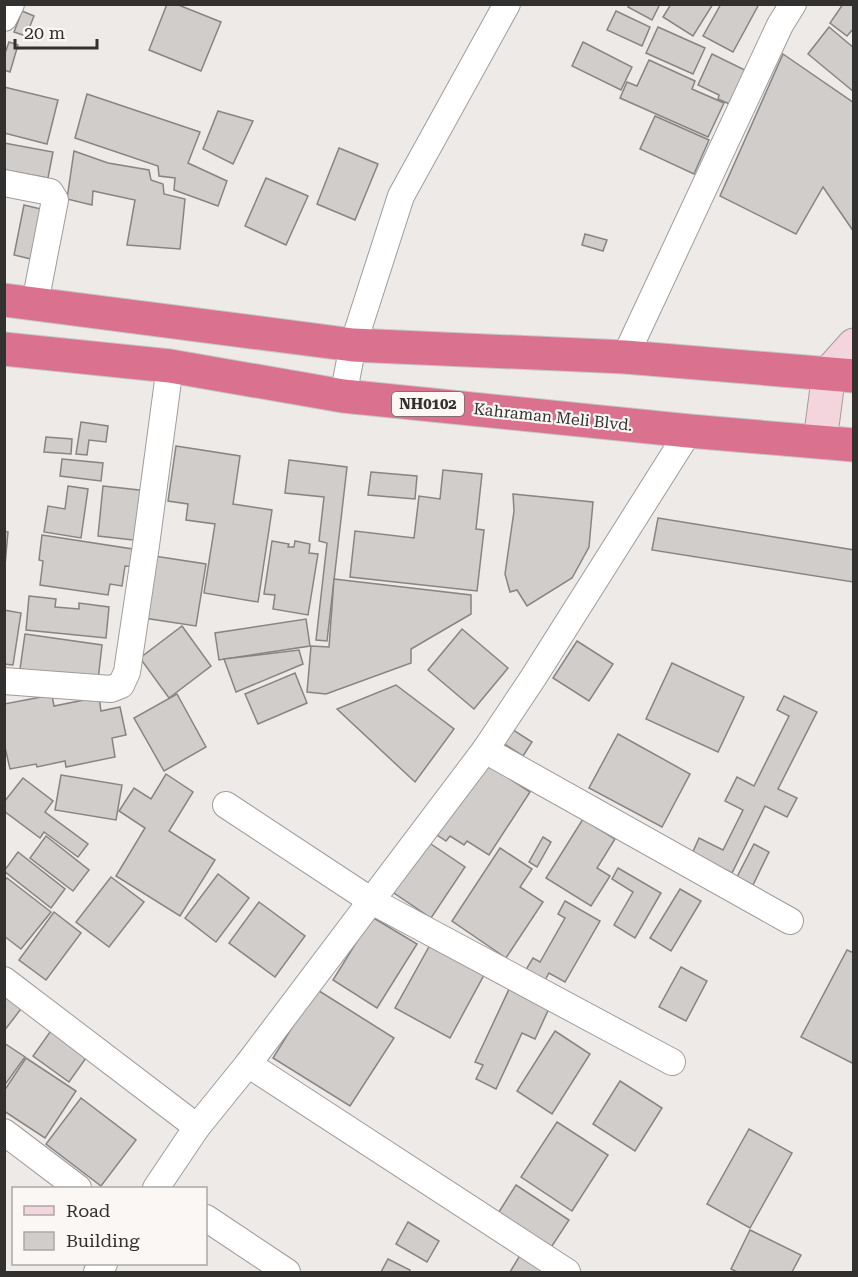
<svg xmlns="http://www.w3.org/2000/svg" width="858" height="1277" viewBox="0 0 858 1277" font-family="'Roboto Serif',serif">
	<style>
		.building { fill: #d1cdcb; stroke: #878483; stroke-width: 1.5 }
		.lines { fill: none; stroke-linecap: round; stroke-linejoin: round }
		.street-casing { stroke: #9f9c9a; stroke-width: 28 }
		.secondary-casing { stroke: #9f9c9a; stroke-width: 35 }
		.highway-casing { stroke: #c6c5c5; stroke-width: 35 }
		.street { stroke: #fff; stroke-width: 26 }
		.secondary { stroke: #f4d4dd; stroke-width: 33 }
		.highway { stroke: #d9718f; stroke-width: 33 }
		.labels { text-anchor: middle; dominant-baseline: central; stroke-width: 4.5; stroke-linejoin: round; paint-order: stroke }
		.shield { fill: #faf7f4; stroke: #6e6c6b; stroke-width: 1.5 }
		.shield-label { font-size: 15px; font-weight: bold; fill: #323130 }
		.street-label { font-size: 16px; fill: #323130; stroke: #faf7f4 }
	</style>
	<rect width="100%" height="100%" fill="#edeae7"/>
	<g class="building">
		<path d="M167 4H176L221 22 201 71 149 50Z"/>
		<path d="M630 4H660L652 20 628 7Z"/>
		<path d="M671 4H713L693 36 663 17Z"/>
		<path d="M721 4H759L733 52 703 36Z"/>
		<path d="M843 4H854V28L847 36 830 23Z"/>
		<path d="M22 11 34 16 26 36 14 32Z"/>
		<path d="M616 11 650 27 642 46 607 30Z"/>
		<path d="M658 27 705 48 693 74 646 53Z"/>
		<path d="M829 27 854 48V92L808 54Z"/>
		<path d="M9 42 18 45 10 72 4 70V56Z"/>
		<path d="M583 42 632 67 621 90 572 66Z"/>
		<path d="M712 54 749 72 734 106 718 99 719 95 698 85Z"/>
		<path d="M783 54 854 103V232L823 187 796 234 720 196Z"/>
		<path d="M649 60 695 81 692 89 724 103 708 137 620 98 627 82 637 86Z"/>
		<path d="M4 87 58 100 47 144 4 133Z"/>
		<path d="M87 94 200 132 188 163 227 181 218 206 174 190 175 178 159 176 158 166 75 138Z"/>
		<path d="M218 111 253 121 233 164 203 149Z"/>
		<path d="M655 116 709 140 694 174 640 149Z"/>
		<path d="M4 143 53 152 48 178 4 170Z"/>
		<path d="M339 148 378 164 355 220 317 204Z"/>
		<path d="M74 151 108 163 149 170 151 180 163 184 164 194 185 199 180 249 127 245 135 200 93 191 92 205 67 199Z"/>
		<path d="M266 178 308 196 286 245 245 226Z"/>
		<path d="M24 205 41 209 31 259 14 255Z"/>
		<path d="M585 234 607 240 603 251 582 245Z"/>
		<path d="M81 422 108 426 106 442 89 440 87 455 76 454Z"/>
		<path d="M46 437 72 439 71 454 44 452Z"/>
		<path d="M176 446 240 456 233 504 272 510 258 602 204 593 215 524 186 520 188 504 168 501Z"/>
		<path d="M62 459 103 463 101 481 60 476Z"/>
		<path d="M289 460 347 467 327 641 316 640 327 543 319 541 324 497 285 493Z"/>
		<path d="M443 470 482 474 476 529 484 530 477 591 350 577 355 531 414 538 419 496 440 499Z"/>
		<path d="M371 472 417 476 415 499 368 495Z"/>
		<path d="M68 486 88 489 81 538 44 532 48 506 65 509Z"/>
		<path d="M103 486 148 491 142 541 98 536Z"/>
		<path d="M513 494 593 502 589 547 572 578 527 606 517 590 510 592 505 574 514 511Z"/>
		<path d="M658 518 854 550 853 582 652 550Z"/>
		<path d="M4 531 8 532 4 576Z"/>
		<path d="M42 535 139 550 137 567 125 566 122 586 110 584 108 595 40 585 43 561 39 560Z"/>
		<path d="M272 541 289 544 288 547H294L295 541 310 544 309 553 318 554 308 615 273 609 275 595 264 594Z"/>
		<path d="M154 556 206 564 196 626 144 618Z"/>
		<path d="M334 579 471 595V614L411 649V663L326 694 307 692 311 646 329 647Z"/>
		<path d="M29 596 56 599 55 607 79 609V603L109 607 106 638 26 630Z"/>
		<path d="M4 610 21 613 13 665 4 664Z"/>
		<path d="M306 619 310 646 219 660 215 633Z"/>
		<path d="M182 626 211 666 169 698 140 658Z"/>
		<path d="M462 629 508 668 474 709 428 670Z"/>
		<path d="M25 634 102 645 98 680 20 669Z"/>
		<path d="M577 641 613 664 589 701 553 678Z"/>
		<path d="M299 650 303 664 236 692 224 659Z"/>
		<path d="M672 663 744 697 718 752 646 719Z"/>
		<path d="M295 673 307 703 258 724 245 694Z"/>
		<path d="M396 685 454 729 415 782 337 709Z"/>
		<path d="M177 694 206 747 164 771 134 718Z"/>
		<path d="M52 695 54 706 99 697 101 711 120 707 126 735 112 738 115 757 66 767 65 761 37 767 36 764 10 769 4 743V704Z"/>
		<path d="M784 696 817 712 778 789 797 798 787 817 765 806 732 873 692 854 699 838 723 850 743 810 725 801 737 777 754 786 789 716 777 710Z"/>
		<path d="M507 726 532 742 523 756 498 740Z"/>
		<path d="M618 734 690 774 662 827 589 788Z"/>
		<path d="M481 760 530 792 489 855 467 841 464 845 450 836 446 841 434 833Z"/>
		<path d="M166 774 193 792 169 831 215 860 180 916 116 876 145 828 119 811 134 788 151 799Z"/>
		<path d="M61 775 122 785 116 820 55 810Z"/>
		<path d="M23 778 53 801 45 812 88 844 78 857 44 832 40 838 4 811V802Z"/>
		<path d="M583 819 615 839 597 868 610 876 591 906 546 878Z"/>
		<path d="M46 836 89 870 73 891 30 858Z"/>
		<path d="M543 837 551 842 537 867 529 862Z"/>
		<path d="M425 840 465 867 431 918 391 891Z"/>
		<path d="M754 844 769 852 753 885 737 877Z"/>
		<path d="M500 848 532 869 520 887 543 902 506 958 452 921Z"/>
		<path d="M18 852 65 889 51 908 4 871Z"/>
		<path d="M618 868 661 893 635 938 614 925 633 892 612 879Z"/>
		<path d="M218 874 249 898 216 942 185 918Z"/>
		<path d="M111 877 144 902 109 947 76 922Z"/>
		<path d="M7 878 51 912 21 949 4 936V881Z"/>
		<path d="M680 889 701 901 671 951 650 938Z"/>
		<path d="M565 901 600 921 565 982 549 973 543 984 524 973 533 958 540 962 565 918 558 914Z"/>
		<path d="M259 902 305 936 275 977 229 943Z"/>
		<path d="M54 912 81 933 46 980 19 960Z"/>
		<path d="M372 917 417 944 377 1008 333 980Z"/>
		<path d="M430 945 484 975 450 1038 395 1008Z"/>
		<path d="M847 950 854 953V1064L801 1037Z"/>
		<path d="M681 967 707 981 686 1021 659 1007Z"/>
		<path d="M511 985 551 1004 535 1039 522 1033 496 1089 476 1079 483 1065 475 1062Z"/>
		<path d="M316 989 394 1038 350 1106 273 1058Z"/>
		<path d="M4 990 24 1005 4 1031Z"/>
		<path d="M55 1025 91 1051 69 1082 33 1056Z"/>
		<path d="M555 1031 590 1054 552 1114 517 1091Z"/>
		<path d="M4 1043 25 1057 4 1086Z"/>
		<path d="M26 1058 76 1091 45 1138 4 1111V1091Z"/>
		<path d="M620 1081 662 1108 635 1151 593 1124Z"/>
		<path d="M81 1098 136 1140 101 1186 46 1144Z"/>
		<path d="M557 1122 608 1155 572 1211 521 1177Z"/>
		<path d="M749 1129 792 1153 750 1228 707 1204Z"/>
		<path d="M516 1185 569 1220 550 1249 497 1215Z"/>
		<path d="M408 1222 439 1241 427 1262 396 1244Z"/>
		<path d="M750 1230 801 1255 792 1272H737L731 1269Z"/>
		<path d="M522 1252 547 1267 544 1272H510Z"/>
		<path d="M388 1259 410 1270 409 1272H381Z"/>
	</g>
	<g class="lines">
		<g class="street-casing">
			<g id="street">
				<path d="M4 18 11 4"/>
				<path d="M4 183 50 192 55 200 35 303"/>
				<path d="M625 357 780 25 793 4"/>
				<path d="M343 396 353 345 401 196 507 4"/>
				<path d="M4 681 111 689 121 685 127 672 146 545 170 366"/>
				<path d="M485 750 790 921"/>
				<path d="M226 805 370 900 672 1062"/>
				<path d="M4 980 197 1127"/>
				<path d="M248 1064 567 1272"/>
				<path d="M4 1132 78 1188"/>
				<path d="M156 1188 197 1127 248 1064 485 750 533 678 689 431"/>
				<path d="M206 1218 287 1272"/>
				<path d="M97 1272 104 1264"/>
			</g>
		</g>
		<g class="secondary-casing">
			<path id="secondary" d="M820 441 829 373 854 345"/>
		</g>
		<g class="highway-casing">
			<g id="highway">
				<path d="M4 300 353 345 625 357 854 376"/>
				<path d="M4 349 170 366 343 396 689 431 854 445"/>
			</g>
		</g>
		<use href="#street" class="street"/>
		<use href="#secondary" class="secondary"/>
		<use href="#highway" class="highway"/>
	</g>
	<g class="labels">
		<rect class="shield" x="392" y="392" width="72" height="24" rx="4.5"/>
		<g class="shield-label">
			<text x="428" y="404">NH0102</text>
		</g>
		<g class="street-label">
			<text transform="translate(553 417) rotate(6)">Kahraman Meli Blvd.</text>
		</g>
	</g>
	<rect width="858" height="1277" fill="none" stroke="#323130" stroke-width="12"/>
	<rect x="12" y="1187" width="195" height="78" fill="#faf7f4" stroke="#aaa8a6" stroke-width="1.5"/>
	<rect x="24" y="1206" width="30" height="9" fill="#f4d4dd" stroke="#aaa8a6" stroke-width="1.5"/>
	<text x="66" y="1217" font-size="18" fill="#323130">Road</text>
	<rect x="24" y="1232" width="30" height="18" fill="#d1cdcb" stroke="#aaa8a6" stroke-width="1.5"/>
	<text x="66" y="1247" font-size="18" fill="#323130">Building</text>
	<path d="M15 39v9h82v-9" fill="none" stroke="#323130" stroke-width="3"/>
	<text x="24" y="39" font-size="18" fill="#323130" stroke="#faf7f4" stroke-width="4.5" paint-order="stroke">20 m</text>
</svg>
